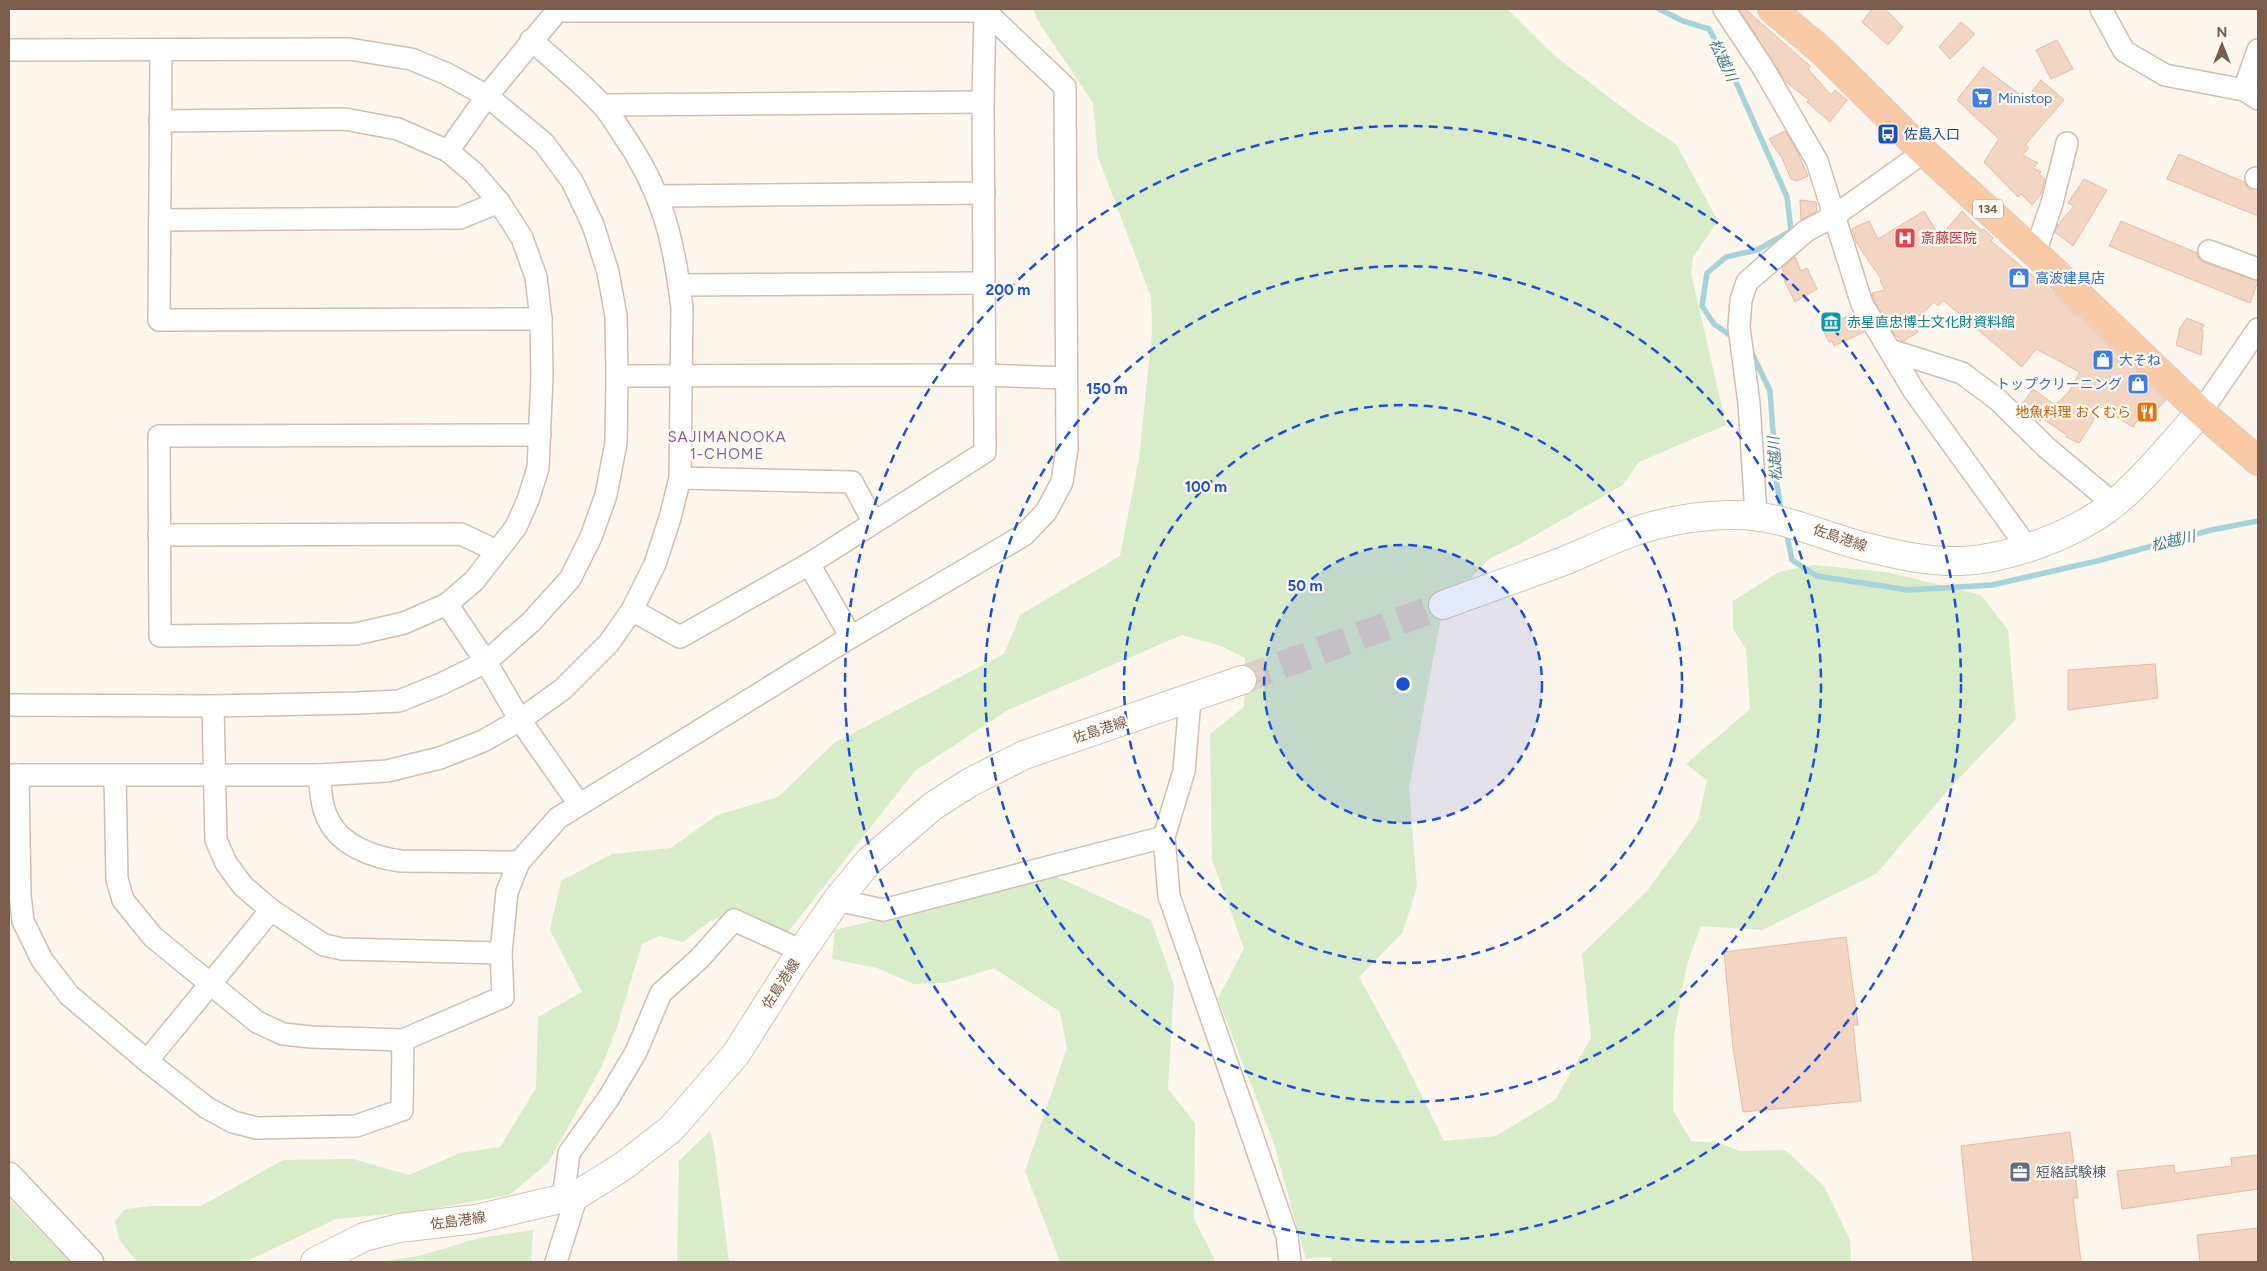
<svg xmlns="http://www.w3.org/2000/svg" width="2267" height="1271" viewBox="0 0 2267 1271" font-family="Figtree,'Noto Sans JP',sans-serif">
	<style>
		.green { fill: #d8ecc9 }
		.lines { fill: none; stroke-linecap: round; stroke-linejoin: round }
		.stream { stroke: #a5d3da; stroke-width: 5.5 }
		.building { fill: #f3d5c3; stroke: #e6bba3 }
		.secondary-tunnel { stroke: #dcd0c4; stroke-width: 28; stroke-dasharray: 28 14; stroke-linecap: butt }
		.minor-casing { stroke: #d1beb0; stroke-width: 24 }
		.tertiary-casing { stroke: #d1beb0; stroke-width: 29 }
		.secondary-casing { stroke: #d6c0b0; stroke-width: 30 }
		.trunk-casing { stroke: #dad1cd; stroke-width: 30 }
		.minor { stroke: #fff; stroke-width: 21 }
		.tertiary { stroke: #fff; stroke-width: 26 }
		.secondary { stroke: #fff; stroke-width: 28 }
		.trunk { stroke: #f9c8a4; stroke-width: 28 }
		.ring { fill: none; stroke: #1d4ed8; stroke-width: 2.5; stroke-dasharray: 9 6 }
		.labels { text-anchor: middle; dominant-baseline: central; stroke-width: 4.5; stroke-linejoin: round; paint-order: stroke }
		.shield { fill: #fffaf3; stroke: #a28b7f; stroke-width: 1 }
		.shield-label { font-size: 12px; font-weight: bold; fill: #7a5c4d }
		.shop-label { font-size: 14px; fill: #366cbe; stroke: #fffaf3; text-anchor: start }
		.transit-label { font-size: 14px; fill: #164399; stroke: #fffaf3; text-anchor: start }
		.health-label { font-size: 14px; fill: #be3a42; stroke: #fffaf3; text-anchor: start }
		.culture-label { font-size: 14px; fill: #0d838f; stroke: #fffaf3; text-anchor: start }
		.food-label { font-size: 14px; fill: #c56008; stroke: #fffaf3; text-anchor: end }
		.street-label { font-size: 14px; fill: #7a5c4d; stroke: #fffaf3 }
		.service-label { font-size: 14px; fill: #4e5e75; stroke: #fffaf3; text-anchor: start }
		.water-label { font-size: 15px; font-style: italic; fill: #437c86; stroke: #fffaf3 }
		.neighbourhood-label { font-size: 15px; letter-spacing: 1px; fill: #846695; stroke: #fffaf3 }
		.centre { fill: #1d4ed8; stroke: #fffaf3; stroke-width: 2.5 }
		.ring-label { font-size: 15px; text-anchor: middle; font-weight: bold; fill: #1d4ed8; stroke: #fffaf3; stroke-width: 4.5; stroke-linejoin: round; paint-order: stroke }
	</style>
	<rect width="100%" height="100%" fill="#fdf6ec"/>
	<g class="green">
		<path d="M1033 9H1507L1555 56 1639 120 1676 144 1718 221 1693 257 1691 273 1726 425 1639 462 1623 485 1520 544 1489 559 1450 601 1440 623 1409 787 1417 887 1403 932 1359 977 1399 1050 1444 1141 1496 1136 1555 1100 1591 1038 1582 954 1648 890 1698 821 1707 780 1686 764 1750 709 1746 649 1733 629V601L1779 572 1814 565 1886 572 1981 595 2008 630 2016 719 1948 790 1876 874 1762 930 1701 926 1687 964 1674 1036 1673 1110 1691 1141 1720 1143 1740 1151 1785 1150 1824 1186 1850 1240 1851 1262H1331L1332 1257 1306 1259 1274 1144 1218 999 1244 948 1212 860 1210 734 1244 707 1245 658 1221 646 1182 635 1008 710 915 771 788 932 742 910 710 921 683 942 659 936 642 944 617 1027 602 1066 548 1163 509 1195 420 1211 336 1219 245 1262H137L119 1239 115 1221 125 1209 152 1206H201L283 1160 353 1159 409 1175 460 1153 500 1147 536 1088 538 1017 582 992 550 930 561 881 612 854 671 848 717 815 778 797 834 743 1004 654 1020 615 1120 556 1139 459 1152 331 1151 297 1098 157 1093 103 1038 21Z"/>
		<path d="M1055 876 1151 920 1174 985 1168 1089 1195 1123 1194 1219 1216 1262H1060L1025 1171 1067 1048 1060 1012 994 968 946 983 914 984 877 968 832 959 835 930Z"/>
		<path d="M710 1131 714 1147 729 1262H677L679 1161Z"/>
		<path d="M9 1198 13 1203 70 1262H9Z"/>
		<path d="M533 1230 531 1262H377L419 1256 479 1238Z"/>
	</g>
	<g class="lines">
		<g class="stream">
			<path d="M1659 9 1683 21 1709 29 1728 64 1787 197 1791 231 1757 250 1726 257 1707 273 1702 306 1714 324 1734 338"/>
			<path d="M1751 351 1770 391 1777 485 1782 514"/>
			<path d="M1786 530 1792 560 1817 576 1908 590 1992 585 2097 561 2211 530 2258 521"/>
		</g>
	</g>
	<g class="building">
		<path d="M1739 9H1745L1810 66 1808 69 1831 95 1835 90 1847 100 1830 122 1807 102 1809 100 1786 82Z"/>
		<path d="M1872 9H1885L1903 27 1888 45 1862 22Z"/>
		<path d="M1961 22 1975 34 1950 59 1939 47Z"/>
		<path d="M2057 40 2073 69 2051 79 2036 50Z"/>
		<path d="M1983 67 2026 99 2041 80 2064 100 2025 145 2029 148 2022 155 2038 163 2033 168 2041 172 2039 174 2045 179 2041 194 2032 205 2021 194 2018 197 1984 162 1999 139 1957 100Z"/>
		<path d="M1785 131 1798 153 1808 176 1797 181 1791 179 1782 158 1769 139Z"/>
		<path d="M2179 154 2244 182 2249 189 2258 190V216L2167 179Z"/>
		<path d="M2084 179 2107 190 2073 246 2055 232 2057 226 2074 206 2068 203Z"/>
		<path d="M1800 200 1816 202 1817 211 1801 220Z"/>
		<path d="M1924 211 1940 237 1962 211 1981 230 1984 229 1993 238 1991 241 2056 295 2166 400 2152 414 2146 408 2133 427 2099 406 2092 423 2079 443 2066 437 2067 435 2042 418 2040 421 2022 404 2033 389 2055 405 2068 393 2080 372 2036 349 2022 367 1943 300 1938 306 1934 302 1912 323 1918 332 1904 341 1901 340 1895 335 1873 299 1872 293 1885 290 1880 281 1882 280 1856 242 1852 229 1869 221 1878 239Z"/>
		<path d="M2121 221 2197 253 2199 259 2205 263 2258 281 2250 303 2109 246Z"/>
		<path d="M1795 257 1801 271 1807 268 1817 289 1795 302 1784 280 1786 278 1782 268Z"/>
		<path d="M1853 314 1864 332 1834 346 1832 341 1829 342 1822 328 1826 326 1824 321 1837 315 1839 320Z"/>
		<path d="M2187 318 2204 325 2201 330H2203L2201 355 2176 345 2180 328Z"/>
		<path d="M2155 664 2158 698 2068 710V670Z"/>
		<path d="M1846 937 1858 1025H1853L1861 1101 1743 1112 1733 1047 1724 952Z"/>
		<path d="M2070 1132 2078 1198H2073L2081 1262H1973L1961 1146Z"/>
		<path d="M2258 1155V1189L2122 1209 2117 1171 2174 1165 2175 1173 2232 1166 2231 1158Z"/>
		<path d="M2258 1228V1262H2200L2197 1235Z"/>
	</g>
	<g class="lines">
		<path class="secondary-tunnel" d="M1242 680 1443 605"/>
		<g class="minor-casing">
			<g id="minor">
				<path d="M1724 9 1762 66 1817 161 1862 304 1914 391 2027 547"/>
				<path d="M2101 9 2124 51 2165 75 2244 90 2258 99"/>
				<path d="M9 50 349 49 411 59 447 74 487 96 544 143 572 181 593 225 608 272 616 316 617 376 616 443 606 495 591 537 570 579 531 622 486 662 441 684 399 701 356 703 213 706 9 705"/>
				<path d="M161 51 159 320 541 319"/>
				<path d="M2244 90 2258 50"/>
				<path d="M603 105 983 102"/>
				<path d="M160 121 345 119 398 129 448 151 474 173 499 202 522 238 536 277 541 319 542 376 538 468 528 500 516 527 474 581 447 604 404 623 356 634 160 636 159 436 540 435"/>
				<path d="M2256 178H2258"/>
				<path d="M659 196 984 193"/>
				<path d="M160 220 460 218 499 202"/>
				<path d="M2209 251 2258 269"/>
				<path d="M2035 253 2052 203 2067 143"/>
				<path d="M680 285 984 283"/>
				<path d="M1890 350 1962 373 1998 400 2048 449 2114 504"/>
				<path d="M617 376 984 375 1066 378"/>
				<path d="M2201 412 2258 329"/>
				<path d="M680 478 852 482 873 521"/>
				<path d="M1756 515 1749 403 1739 327 1741 300 1747 282 1806 231 1834 216 1924 152"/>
				<path d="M159 535 461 534 497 551"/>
				<path d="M809 564 851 637"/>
				<path d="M447 604 486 662 520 720 579 804"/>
				<path d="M632 610 680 637 809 564 985 452 983 102 985 11"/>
				<path d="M1190 700 1184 771 1164 837 1169 896 1287 1236 1290 1262"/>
				<path d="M213 706 216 840 226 863 243 886 271 910 324 945 342 949 501 953"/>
				<path d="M9 775H319L387 771 440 758 483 741 520 720 563 689 609 643 632 610 655 564 670 518 680 478 682 308C674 240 662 190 622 133 616 124 610 113 602 105 581 82 555 61 531 40"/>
				<path d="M18 775 20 895 23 921 42 960 69 995 147 1061 207 1108 233 1122 257 1128 356 1126 402 1110 403 1040"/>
				<path d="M115 775 117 879 123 900 153 937 257 1022 283 1034 311 1037 403 1040 503 997 501 953 507 892 519 862 558 818 851 637 1024 535 1046 512 1062 482 1067 449 1065 87 985 11H557L487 96 448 151"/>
				<path d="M319 775C321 791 321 807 329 821 341 846 376 858 401 861L519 862"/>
				<path d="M837 900 883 910 1164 837"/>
				<path d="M147 1061 271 910"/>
				<path d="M563 1199 569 1153 608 1099 636 1052 661 993 699 959 734 920 802 951"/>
				<path d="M556 1262 577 1195"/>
			</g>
		</g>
		<g class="tertiary-casing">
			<path id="tertiary" d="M9 1176 90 1262"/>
		</g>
		<g class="secondary-casing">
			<g id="secondary">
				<path d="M1443 605C1483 590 1524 576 1564 561 1586 552 1608 541 1630 533 1660 522 1696 516 1728 515 1783 513 1823 538 1874 549 1901 556 1932 562 1961 561 2010 559 2076 534 2115 503 2147 476 2173 442 2201 412"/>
				<path d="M315 1262 364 1237 399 1228 476 1219 577 1195 622 1167 671 1129 736 1054 793 964 837 900 869 861 933 806 969 783 1024 755 1242 680"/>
			</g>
		</g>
		<g class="trunk-casing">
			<path id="trunk" d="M1772 9 1822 51 1924 152 2035 253 2201 412 2258 461"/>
		</g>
		<use href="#minor" class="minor"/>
		<use href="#tertiary" class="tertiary"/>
		<use href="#secondary" class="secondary"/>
		<use href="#trunk" class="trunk"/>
	</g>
	<circle cx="1403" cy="684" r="139" fill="#1d4ed8" fill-opacity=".12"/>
	<g class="ring">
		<circle cx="1403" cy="684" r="139"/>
		<circle cx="1403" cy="684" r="279"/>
		<circle cx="1403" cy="684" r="418"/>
		<circle cx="1403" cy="684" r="558"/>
	</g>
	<defs>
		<g id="supermarket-square" transform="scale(1.125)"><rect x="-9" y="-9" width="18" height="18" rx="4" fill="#3f7fe0" stroke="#fffaf3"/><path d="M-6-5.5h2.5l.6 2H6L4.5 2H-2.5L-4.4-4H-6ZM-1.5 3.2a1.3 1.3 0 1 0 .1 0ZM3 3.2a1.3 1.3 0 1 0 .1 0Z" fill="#fff"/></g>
		<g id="bus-square" transform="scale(1.125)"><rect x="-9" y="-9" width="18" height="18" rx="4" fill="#1a4fb4" stroke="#fffaf3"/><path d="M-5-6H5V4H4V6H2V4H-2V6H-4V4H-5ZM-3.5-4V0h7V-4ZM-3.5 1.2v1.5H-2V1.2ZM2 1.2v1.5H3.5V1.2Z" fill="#fff"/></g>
		<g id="hospital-square" transform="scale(1.125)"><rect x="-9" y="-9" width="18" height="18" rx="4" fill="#e0444e" stroke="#fffaf3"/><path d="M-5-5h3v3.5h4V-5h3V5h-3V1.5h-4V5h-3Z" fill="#fff"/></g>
		<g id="shop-square" transform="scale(1.125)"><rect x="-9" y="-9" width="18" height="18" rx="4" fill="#3f7fe0" stroke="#fffaf3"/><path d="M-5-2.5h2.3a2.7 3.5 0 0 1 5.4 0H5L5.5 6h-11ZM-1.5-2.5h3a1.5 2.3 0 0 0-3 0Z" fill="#fff"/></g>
		<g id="museum-square" transform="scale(1.125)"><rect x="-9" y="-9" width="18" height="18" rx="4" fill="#0f9aa8" stroke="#fffaf3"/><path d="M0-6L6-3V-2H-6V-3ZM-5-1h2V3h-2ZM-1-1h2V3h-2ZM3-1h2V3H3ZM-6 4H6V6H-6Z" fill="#fff"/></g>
		<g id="restaurant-square" transform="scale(1.125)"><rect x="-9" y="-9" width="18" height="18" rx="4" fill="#e8710a" stroke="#fffaf3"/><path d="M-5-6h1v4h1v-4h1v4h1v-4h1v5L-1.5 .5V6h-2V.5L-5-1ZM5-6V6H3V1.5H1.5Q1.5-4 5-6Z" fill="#fff"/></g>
		<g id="office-square" transform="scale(1.125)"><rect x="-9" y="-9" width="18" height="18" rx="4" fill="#5c6f8a" stroke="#fffaf3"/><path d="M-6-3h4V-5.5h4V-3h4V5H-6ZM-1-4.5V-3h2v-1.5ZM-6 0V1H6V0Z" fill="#fff"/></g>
	</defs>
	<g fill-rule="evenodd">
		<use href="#supermarket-square" x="1982" y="98"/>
		<use href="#bus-square" x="1888" y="134"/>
		<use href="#hospital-square" x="1905" y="238"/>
		<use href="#shop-square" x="2019" y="278"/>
		<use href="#museum-square" x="1831" y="322"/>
		<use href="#shop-square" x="2103" y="360"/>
		<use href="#shop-square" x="2138" y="384"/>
		<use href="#restaurant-square" x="2147" y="412"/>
		<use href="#office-square" x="2020" y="1172"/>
	</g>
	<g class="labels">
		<rect class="shield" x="1973" y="199.5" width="30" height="19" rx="4"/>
		<g class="shield-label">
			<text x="1988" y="209">134</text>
		</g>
		<g class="shop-label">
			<text x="1998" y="98">Ministop</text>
			<text x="2035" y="278">高波建具店</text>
			<text x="2119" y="360">大そね</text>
			<text x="2122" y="384" text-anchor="end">トップクリーニング</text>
		</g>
		<g class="transit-label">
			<text x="1904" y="134">佐島入口</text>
		</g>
		<g class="health-label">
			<text x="1921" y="238">斎藤医院</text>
		</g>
		<g class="culture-label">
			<text x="1847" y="322">赤星直忠博士文化財資料館</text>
		</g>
		<g class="food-label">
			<text x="2131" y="412">地魚料理 おくむら</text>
		</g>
		<g class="street-label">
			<text transform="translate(1840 538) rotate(19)">佐島港線</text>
			<text transform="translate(1100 730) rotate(-18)">佐島港線</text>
			<text transform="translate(781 984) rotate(-57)">佐島港線</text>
			<text transform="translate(458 1221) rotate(-8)">佐島港線</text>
		</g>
		<g class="service-label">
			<text x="2036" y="1172">短絡試験棟</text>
		</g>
		<g class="water-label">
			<text transform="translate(1723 60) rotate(65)">松越川</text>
			<text transform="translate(1775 459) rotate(-94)">松越川</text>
			<text transform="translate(2173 541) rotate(-13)">松越川</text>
		</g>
		<g class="neighbourhood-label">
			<text x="727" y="437">SAJIMANOOKA<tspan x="727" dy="17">1-CHOME</tspan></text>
		</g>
	</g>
	<circle cx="1403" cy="684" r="8" class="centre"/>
	<g class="ring-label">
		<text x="1008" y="295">200 m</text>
		<text x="1107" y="394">150 m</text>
		<text x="1206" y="492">100 m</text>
		<text x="1305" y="591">50 m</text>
	</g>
	<rect width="2267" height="1271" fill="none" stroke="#7a5c4d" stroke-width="20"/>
	<g transform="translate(2222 45)" stroke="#fffaf3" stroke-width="4" paint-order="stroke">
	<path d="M0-4L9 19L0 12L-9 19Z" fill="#7a5c4d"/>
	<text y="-8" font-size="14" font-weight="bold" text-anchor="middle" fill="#7a5c4d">N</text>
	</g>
</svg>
